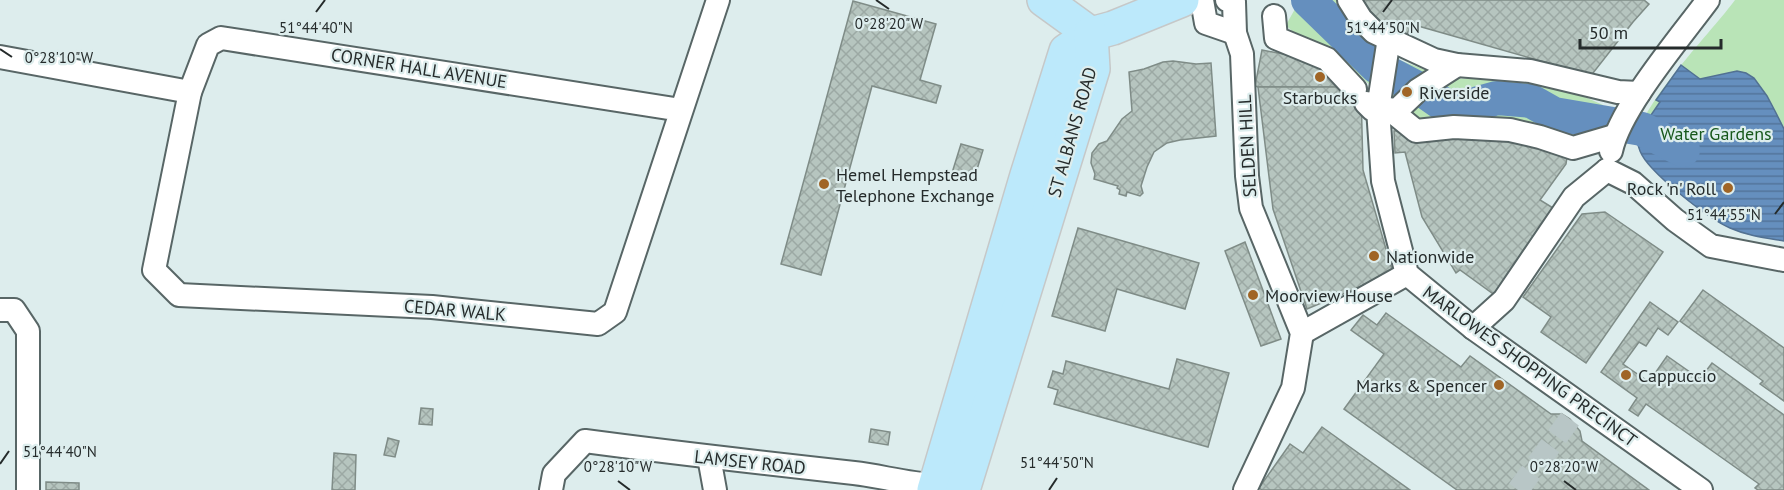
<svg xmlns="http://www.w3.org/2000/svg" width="1784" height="490" viewBox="0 0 1784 490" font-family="'PT Sans',sans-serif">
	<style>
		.green { fill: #b9e4b7 }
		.water { fill: url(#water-rules); stroke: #527192; stroke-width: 1.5 }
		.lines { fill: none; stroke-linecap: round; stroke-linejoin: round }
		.river { stroke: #658fbe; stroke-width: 34 }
		.building { fill: url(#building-cross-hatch); stroke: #7f8c87; stroke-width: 1.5 }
		.street-tunnel { stroke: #b8c6c6; stroke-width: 22; stroke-dasharray: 22 11; stroke-linecap: butt }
		.street-casing { stroke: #586666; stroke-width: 26 }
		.primary-casing { stroke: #c6c8c8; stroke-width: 36 }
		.street { stroke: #fff; stroke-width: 22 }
		.primary { stroke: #bce9fb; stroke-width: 33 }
		.ticks { fill: none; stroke: #252b2b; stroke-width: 2 }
		.poi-dot { fill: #a06526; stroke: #ddeded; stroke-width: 2 }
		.labels { text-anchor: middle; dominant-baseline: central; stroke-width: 4.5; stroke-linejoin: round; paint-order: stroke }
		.street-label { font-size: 18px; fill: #252b2b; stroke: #ddeded }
		.poi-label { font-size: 18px; fill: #252b2b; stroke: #ddeded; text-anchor: start }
		.park-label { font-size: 18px; fill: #17581b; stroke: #ddeded }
		.ticks-label { font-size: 15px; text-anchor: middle; fill: #252b2b; stroke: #ddeded; stroke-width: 4.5; stroke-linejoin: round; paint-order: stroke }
	</style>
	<defs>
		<pattern id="water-rules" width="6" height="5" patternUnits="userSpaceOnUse" patternTransform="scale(1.5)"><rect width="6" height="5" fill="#658fbe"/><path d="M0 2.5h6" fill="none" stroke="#53759b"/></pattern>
		<pattern id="building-cross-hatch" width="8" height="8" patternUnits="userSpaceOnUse" patternTransform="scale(1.5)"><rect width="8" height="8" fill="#b6c5bf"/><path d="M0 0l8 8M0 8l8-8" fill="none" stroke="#9ca9a4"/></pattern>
	</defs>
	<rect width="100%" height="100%" fill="#ddeded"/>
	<g class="green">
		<path d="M1300 0H1337L1367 42 1377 49 1402 61 1449 79 1505 77 1567 89 1603 105 1601 110 1578 139 1420 121 1371 86 1336 54 1295 34 1286 25Z"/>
		<path d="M1735 0H1784V241C1766 238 1747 236 1730 228 1699 214 1671 185 1647 162 1642 155 1638 149 1637 141 1636 109 1715 28 1735 0Z"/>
	</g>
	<path class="water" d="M1681 65 1700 79 1737 71 1746 73 1754 78 1767 96 1775 111 1784 129V241C1766 238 1748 236 1730 228 1709 219 1648 172 1640 151 1635 140 1639 125 1645 116L1649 118 1660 102 1656 100Z"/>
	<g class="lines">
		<path class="river" d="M1308 0 1377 67 1427 93 1447 107 1461 108 1497 98 1531 101 1554 114 1642 129 1683 150"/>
	</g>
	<g class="building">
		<path d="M1360 0H1644L1649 4 1633 22 1586 82 1569 69 1411 24 1407 35 1374 23Z"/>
		<path d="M853 1 936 24 920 80 941 86 936 103 872 86 821 275 781 264Z"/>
		<path d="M1262 50 1320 61 1342 87H1258L1255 86Z"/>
		<path d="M1173 61 1196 64 1211 63 1216 136 1180 140 1167 143 1154 152 1147 167 1141 186 1143 193 1140 196 1127 192 1126 196 1119 194 1120 190 1117 188 1118 186 1094 179 1095 174 1091 163 1092 153 1099 144 1107 141 1122 119 1132 111 1129 72 1144 69 1163 62Z"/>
		<path d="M1258 87H1342L1361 90 1363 170 1393 273 1307 309 1273 209Z"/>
		<path d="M1411 130 1529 141 1567 157 1566 164 1540 200 1558 211 1496 296 1460 270 1456 273 1422 217 1405 152 1395 153 1394 131Z"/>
		<path d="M961 144 983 150 974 179 952 173Z"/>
		<path d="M1605 212 1663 252 1586 363 1541 332 1551 317 1523 297 1582 214Z"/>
		<path d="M1078 228 1199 263 1185 309 1117 289 1105 331 1052 316Z"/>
		<path d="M1245 242 1281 339 1261 346 1225 251Z"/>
		<path d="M1703 290 1784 348V401L1760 384 1763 381 1680 321Z"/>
		<path d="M1650 302 1678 322 1668 335 1658 328 1646 346 1639 342 1623 364 1649 382 1667 356 1700 379 1712 363 1784 415V490H1758L1755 488 1759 484 1646 404 1638 416 1629 410 1637 398 1601 372Z"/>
		<path d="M1386 313 1461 367 1470 356 1551 414H1562L1570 419 1580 431 1582 441 1649 490H1457L1344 409 1384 354 1351 330 1363 315 1377 325Z"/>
		<path d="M1177 359 1229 373 1208 447 1054 404 1058 390 1048 387 1053 371 1063 374 1066 361 1169 389Z"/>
		<path d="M421 408 433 409 432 425 419 424Z"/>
		<path d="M1322 427 1410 490H1262L1259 488 1290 444 1303 453Z"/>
		<path d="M871 429 890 432 888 445 869 442Z"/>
		<path d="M388 438 399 441 395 457 384 455Z"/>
		<path d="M334 453 356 455 355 490H332Z"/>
		<path d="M46 482 79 483V490H46Z"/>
	</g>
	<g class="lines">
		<path class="street-tunnel" d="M1518 490 1570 419"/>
		<g class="street-casing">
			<g id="street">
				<path d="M1202 0 1206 23 1235 33"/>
				<path d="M1227 0 1234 2 1235 33 1242 54 1247 176 1251 208 1302 333 1293 388 1245 490"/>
				<path d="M1349 0 1361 19 1374 32 1434 60 1457 65 1530 71 1618 92 1639 93"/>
				<path d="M1274 16 1276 38 1327 59 1355 89"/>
				<path d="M0 57 190 92"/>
				<path d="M1366 103 1372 109H1378L1389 38"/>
				<path d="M681 110 221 38 208 45 190 92 154 270 179 295 432 307 598 324 615 312 718 0"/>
				<path d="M1394 113 1418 90 1457 65"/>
				<path d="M1614 136 1573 148 1540 137 1510 130 1454 127 1416 131 1389 109H1378L1383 181 1407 274 1473 328 1701 490"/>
				<path d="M1611 151C1620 108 1680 38 1708 0"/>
				<path d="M1607 170 1633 183 1675 220 1711 246 1784 260"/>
				<path d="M0 310H14L28 331V490"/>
				<path d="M1473 328 1504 300 1574 197 1607 170"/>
				<path d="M1302 333 1407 274"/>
				<path d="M709 457 715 490"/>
				<path d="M551 490 554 474 585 441C674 453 764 463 854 473 881 476 907 484 935 485"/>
			</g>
		</g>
		<g class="primary-casing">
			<g id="primary">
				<path d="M1044 0 1091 34"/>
				<path d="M934 490 1027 175 1066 51 1091 34 1113 28 1182 0"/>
				<path d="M963 490 1093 69 1091 34"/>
			</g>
		</g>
		<use href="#street" class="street"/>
		<use href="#primary" class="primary"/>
	</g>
	<path class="ticks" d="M876 0 889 9M316 12 325 0M1383 12 1392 0M0 49 12 57M1775 214 1784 202M0 464 9 451M618 481 630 490M1564 481 1576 490M1049 490 1057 478"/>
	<g class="poi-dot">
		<circle cx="1320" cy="77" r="6"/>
		<circle cx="1407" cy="92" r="6"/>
		<circle cx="824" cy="184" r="6"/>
		<circle cx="1728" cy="188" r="6"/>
		<circle cx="1374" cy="256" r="6"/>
		<circle cx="1253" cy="295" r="6"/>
		<circle cx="1626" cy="375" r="6"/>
		<circle cx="1499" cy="385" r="6"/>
	</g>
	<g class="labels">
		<g class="street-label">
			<text transform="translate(419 68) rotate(9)">CORNER HALL AVENUE</text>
			<text transform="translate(1072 132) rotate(-74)">ST ALBANS ROAD</text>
			<text transform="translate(1247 146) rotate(-93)">SELDEN HILL</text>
			<text transform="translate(455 310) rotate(5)">CEDAR WALK</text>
			<text transform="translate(1530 366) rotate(36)">MARLOWES SHOPPING PRECINCT</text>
			<text transform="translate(750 462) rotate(6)">LAMSEY ROAD</text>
		</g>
		<g class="poi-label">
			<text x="1419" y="92">Riverside</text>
			<text x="1320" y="97" text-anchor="middle">Starbucks</text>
			<text x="836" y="174">Hemel Hempstead<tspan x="836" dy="21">Telephone Exchange</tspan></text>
			<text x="1716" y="188" text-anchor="end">Rock 'n' Roll</text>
			<text x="1386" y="256">Nationwide</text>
			<text x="1265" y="295">Moorview House</text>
			<text x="1638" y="375">Cappuccio</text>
			<text x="1487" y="385" text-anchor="end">Marks &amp; Spencer</text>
		</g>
		<g class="park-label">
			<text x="1716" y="133">Water Gardens</text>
		</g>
	</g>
	<g class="ticks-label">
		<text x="889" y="29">0°28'20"W</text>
		<text x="316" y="33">51°44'40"N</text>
		<text x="1383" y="33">51°44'50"N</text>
		<text x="59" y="63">0°28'10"W</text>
		<text x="1724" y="220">51°44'55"N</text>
		<text x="60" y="457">51°44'40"N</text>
		<text x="1057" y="468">51°44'50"N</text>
		<text x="618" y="472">0°28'10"W</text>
		<text x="1564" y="472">0°28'20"W</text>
	</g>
	<path d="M1580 39v9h141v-9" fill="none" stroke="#252b2b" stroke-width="3"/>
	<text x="1589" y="39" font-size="18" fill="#252b2b" stroke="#ddeded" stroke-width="4.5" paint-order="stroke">50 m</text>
</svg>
